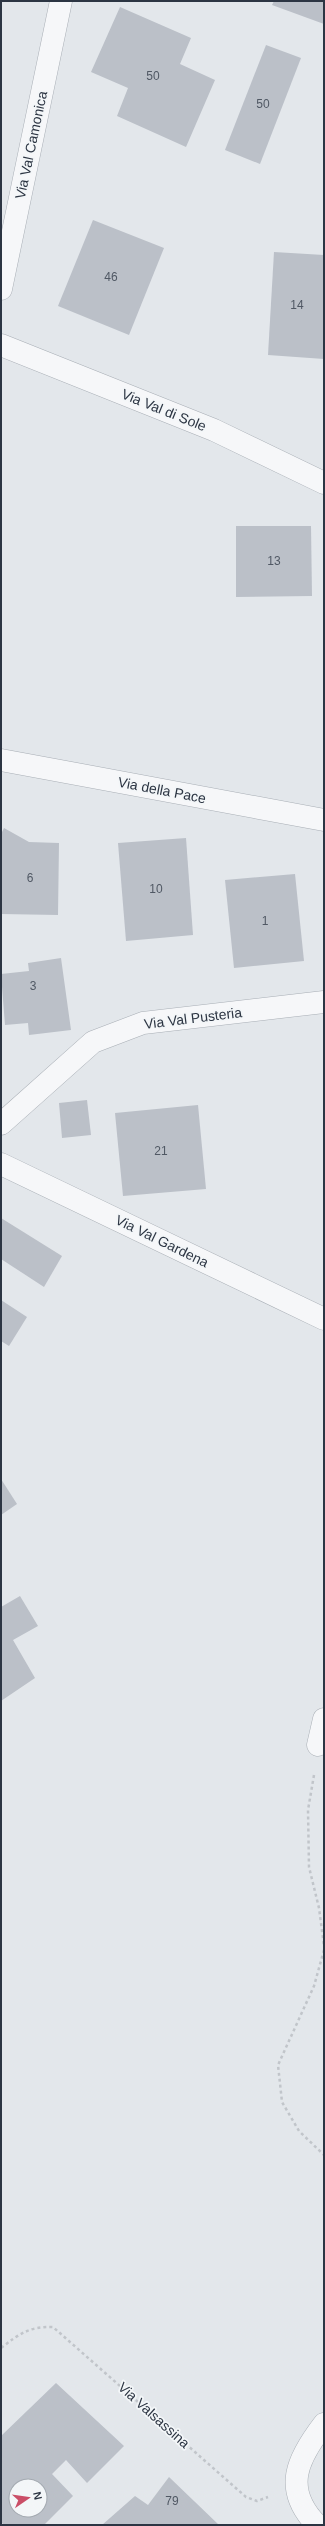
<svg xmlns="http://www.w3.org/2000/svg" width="325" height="2526" viewBox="0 0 325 2526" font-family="Arial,sans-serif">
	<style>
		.building { fill: #bbc0c8; fill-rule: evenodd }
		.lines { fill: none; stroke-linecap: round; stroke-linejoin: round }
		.minor-casing { stroke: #a8aeb5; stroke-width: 23 }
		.path { stroke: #c1c5ca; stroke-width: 2.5; stroke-dasharray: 3 3; stroke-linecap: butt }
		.minor { stroke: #f6f7f9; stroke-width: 22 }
		.labels { text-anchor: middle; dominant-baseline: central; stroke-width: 3.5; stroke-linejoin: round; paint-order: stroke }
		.number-label { font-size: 12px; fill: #505864 }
		.street-label { font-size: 14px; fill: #2c3543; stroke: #f3f6f8 }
	</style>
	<rect width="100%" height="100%" fill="#e3e7eb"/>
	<g class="building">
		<path d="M274 1H324V24L272 5Z"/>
		<path d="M120 7 191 38 180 64 215 80 186 147 117 116 128 88 91 72Z"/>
		<path d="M266 45 301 58 260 164 225 150Z"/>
		<path d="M93 220 164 248 129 335 58 306Z"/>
		<path d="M274 252 324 255V359L268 355Z"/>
		<path d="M236 526H311L312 596 236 597Z"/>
		<path d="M4 828 29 842 59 843 58 915 1 914V834Z"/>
		<path d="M186 838 193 935 126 941 118 843Z"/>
		<path d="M295 874 304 961 234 968 225 880Z"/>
		<path d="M61 958 71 1030 29 1035 28 1023 5 1025 1 974 29 971 28 963Z"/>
		<path d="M87 1100 91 1135 62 1138 59 1103Z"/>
		<path d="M198 1105 206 1189 123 1196 115 1113Z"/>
		<path d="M1 1218 62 1256 44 1287 1 1259Z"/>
		<path d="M1 1300 27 1317 9 1346 1 1341Z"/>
		<path d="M1 1479 17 1504 1 1515Z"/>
		<path d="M20 1596 38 1626 13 1640 35 1678 1 1701V1607Z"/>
		<path d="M56 2383 124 2446 87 2483 66 2460 52 2474 73 2496 44 2525H4L1 2522V2436ZM16 2486H40V2510H16Z"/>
		<path d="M169 2477 219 2525H102L135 2496 148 2505Z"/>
	</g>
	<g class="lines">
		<g class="minor-casing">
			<g id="minor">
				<path d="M1 289 61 1"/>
				<path d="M1 345 214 430 324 483"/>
				<path d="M1 760 324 820"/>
				<path d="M1 1124 93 1042 143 1023 324 1002"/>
				<path d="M1 1164 324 1319"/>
				<path d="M318 1745 324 1719"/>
				<path d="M317 2525C282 2489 297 2459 324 2424"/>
			</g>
		</g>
		<g class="path">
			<path d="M314 1775 308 1810 309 1867 319 1908 324 1946"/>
			<path d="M324 1950 314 1986 278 2065 282 2102 299 2131 324 2155"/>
			<path d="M1 2348C19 2334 30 2326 53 2327L246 2497 257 2501 268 2497"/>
		</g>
		<use href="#minor" class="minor"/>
	</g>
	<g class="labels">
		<g class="number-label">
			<text x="153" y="76">50</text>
			<text x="263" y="104">50</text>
			<text x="111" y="277">46</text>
			<text x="297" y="305">14</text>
			<text x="274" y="561">13</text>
			<text x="30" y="878">6</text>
			<text x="156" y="889">10</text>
			<text x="265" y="921">1</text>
			<text x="33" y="986">3</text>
			<text x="161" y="1151">21</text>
			<text x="172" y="2501">79</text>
		</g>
		<g class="street-label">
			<text transform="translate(31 145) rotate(-78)">Via Val Camonica</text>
			<text transform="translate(164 410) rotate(22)">Via Val di Sole</text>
			<text transform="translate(162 790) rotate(11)">Via della Pace</text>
			<text transform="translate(193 1018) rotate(-7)">Via Val Pusteria</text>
			<text transform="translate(162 1241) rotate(26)">Via Val Gardena</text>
			<text transform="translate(154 2415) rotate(42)">Via Valsassina</text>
		</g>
	</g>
	<rect width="325" height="2526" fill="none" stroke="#2c3543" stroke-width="4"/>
	<g transform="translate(28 2498) rotate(77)"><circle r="19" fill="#f3f6f8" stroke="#a3a9b0"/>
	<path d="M0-3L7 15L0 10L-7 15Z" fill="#ca4e67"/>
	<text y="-6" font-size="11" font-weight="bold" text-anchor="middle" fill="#2c3543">N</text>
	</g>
</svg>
